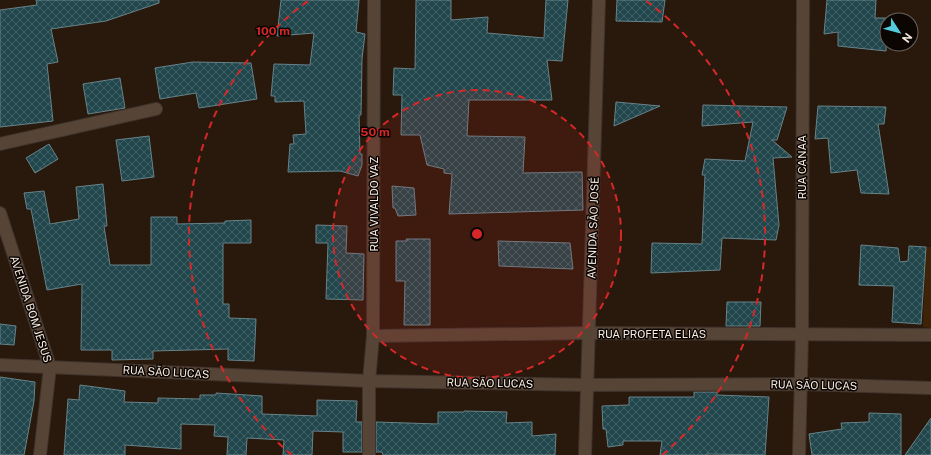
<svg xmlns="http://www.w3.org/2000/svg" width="931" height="455" viewBox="0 0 931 455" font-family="'Public Sans',sans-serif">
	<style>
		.grass { fill: #3f2306 }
		.building { fill: url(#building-cross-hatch); stroke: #668389 }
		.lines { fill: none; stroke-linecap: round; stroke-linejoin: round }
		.minor-casing { stroke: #3f332d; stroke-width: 14 }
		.tertiary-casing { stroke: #3f332d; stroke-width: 14 }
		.minor { stroke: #564536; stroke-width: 12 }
		.tertiary { stroke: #564536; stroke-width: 12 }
		.ring { fill: none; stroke: #d62828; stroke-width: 2; stroke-dasharray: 7 5 }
		.labels { text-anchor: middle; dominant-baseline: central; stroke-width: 3; stroke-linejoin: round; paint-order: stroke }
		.street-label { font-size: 11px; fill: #f6ebe2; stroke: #0c0603 }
		.centre { fill: #d62828; stroke: #0c0603; stroke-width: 2 }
		.ring-label { font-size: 12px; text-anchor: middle; font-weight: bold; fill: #d62828; stroke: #0c0603; stroke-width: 3; stroke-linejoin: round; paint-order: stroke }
	</style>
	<defs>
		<pattern id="building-cross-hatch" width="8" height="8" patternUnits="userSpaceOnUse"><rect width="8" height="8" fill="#21464c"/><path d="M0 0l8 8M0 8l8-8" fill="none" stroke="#426166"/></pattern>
	</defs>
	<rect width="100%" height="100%" fill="#29190c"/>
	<path class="grass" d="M926 247H931V328L923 327Z"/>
	<g class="building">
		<path d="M36 0H159V3L106 21 51 29 58 62 47 64 53 121 0 127V10L37 5Z"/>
		<path d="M281 0H359L356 32 365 34 362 59 361 115H359L360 154H362V165L358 176 340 171 288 172 290 144H294L293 135 306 134 304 101 275 102V96H271L274 64 310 65 314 33 277 36Z"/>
		<path d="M416 0H451V20L488 17 487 33 544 38 546 0H568L562 61 547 60 552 100H469L467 136 525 137 523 173 582 172 583 210 449 214 452 174 444 173V169L427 165 420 135H401L402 95H393L394 68 415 69Z"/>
		<path d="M617 0H665L662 22 616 21Z"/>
		<path d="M827 0H876L875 18H887L886 51 838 46V32L824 34Z"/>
		<path d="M193 62 251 63 257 99 199 108 196 93 160 99 155 68Z"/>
		<path d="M120 78 125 108 88 114 83 84Z"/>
		<path d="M616 102 660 106 614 126Z"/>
		<path d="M703 105 787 107 777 140H772L792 157 773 158 779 225 776 240 722 238 720 270 651 273 652 243 702 244 705 175H702L705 159 745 161 753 122 702 126Z"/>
		<path d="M818 106 886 107 884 124H878L889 194 861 193 857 170 831 173 828 138 815 139Z"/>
		<path d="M149 136 154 177 122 181 116 140Z"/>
		<path d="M49 144 58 159 35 173 26 158Z"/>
		<path d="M103 184 107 226H104L110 265H151V217H177V224L225 223V221L251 220V243H223V304H229V318L256 319 254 361 228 360V349L153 351V359L112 360V350H81L82 284 47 290 31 209H27L24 193 44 191 50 224 79 219 76 187Z"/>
		<path d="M392 186 414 188 416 215 398 216 395 208H393Z"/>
		<path d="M316 225 347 226 346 253 364 254 363 300 326 299 328 243H316Z"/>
		<path d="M406 239H430V325H404L405 281H396V241H407Z"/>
		<path d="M498 241 570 243 573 269 499 266Z"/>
		<path d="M861 245 898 248 900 262 908 261 909 246 926 247 921 324 892 322 894 286 859 285Z"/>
		<path d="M727 302H761L760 326H726Z"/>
		<path d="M0 324 16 326 14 345 0 344Z"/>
		<path d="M0 377 35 382 34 401 24 455H0Z"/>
		<path d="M80 385 125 391 124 402 158 403V398L200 399V395H216V393L262 396V414L317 416V400L357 401 356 422H362V452H343V432L313 431 312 455H283L284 440 247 438 246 455H227L228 437 214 436 215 425 181 424V449L125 445V455H64L68 399 79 400Z"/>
		<path d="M694 392H717V395L769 397 765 455 707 454V455H660L662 441H623V445L608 447 606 429H603L602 406 629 405V397H694Z"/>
		<path d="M464 411 507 412 506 423 532 422V436L556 434 555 455H383L382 452H376V422L438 424V412H464Z"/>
		<path d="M869 413 901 414V455H812L809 434 842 429 841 423 869 422Z"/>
		<path d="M931 418V455H905Z"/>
	</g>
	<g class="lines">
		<g class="minor-casing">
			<g id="minor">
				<path d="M0 144 156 109"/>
				<path d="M0 213 50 367 40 455"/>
				<path d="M373 336 590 333 931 335"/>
				<path d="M0 365 369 381 587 385 801 384 931 388"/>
				<path d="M369 455V381L373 336 374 0"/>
				<path d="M799 455 802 334 803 0"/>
			</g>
		</g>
		<g class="tertiary-casing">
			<path id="tertiary" d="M585 455 599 0"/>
		</g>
		<use href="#minor" class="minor"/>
		<use href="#tertiary" class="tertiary"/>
	</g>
	<circle cx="477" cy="234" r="144" fill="#d62828" fill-opacity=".12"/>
	<g class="ring">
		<circle cx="477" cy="234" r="144"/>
		<path d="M292 455A288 288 0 0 1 308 1M646 1A288 288 0 0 1 662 455"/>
	</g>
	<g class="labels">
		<g class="street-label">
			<text transform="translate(802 167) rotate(-90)">RUA CANAA</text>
			<text transform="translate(374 204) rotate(-90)">RUA VIVALDO VAZ</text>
			<text transform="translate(593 228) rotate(-88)">AVENIDA SÃO JOSÉ</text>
			<text transform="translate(31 309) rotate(72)">AVENIDA BOM JESUS</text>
			<text x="652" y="334">RUA PROFETA ELIAS</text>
			<text transform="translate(166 372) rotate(3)">RUA SÃO LUCAS</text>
			<text transform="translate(490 383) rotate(1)">RUA SÃO LUCAS</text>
			<text transform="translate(814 385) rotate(1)">RUA SÃO LUCAS</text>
		</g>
	</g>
	<circle cx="477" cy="234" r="6" class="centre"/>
	<g class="ring-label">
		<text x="273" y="35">100 m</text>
		<text x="375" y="136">50 m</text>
	</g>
	<g transform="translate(899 32) rotate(126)"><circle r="19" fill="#0c0603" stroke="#6a625c"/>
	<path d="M0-3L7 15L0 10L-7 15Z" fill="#54cadd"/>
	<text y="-6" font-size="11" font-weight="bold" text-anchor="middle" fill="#f6ebe2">N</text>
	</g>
</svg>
